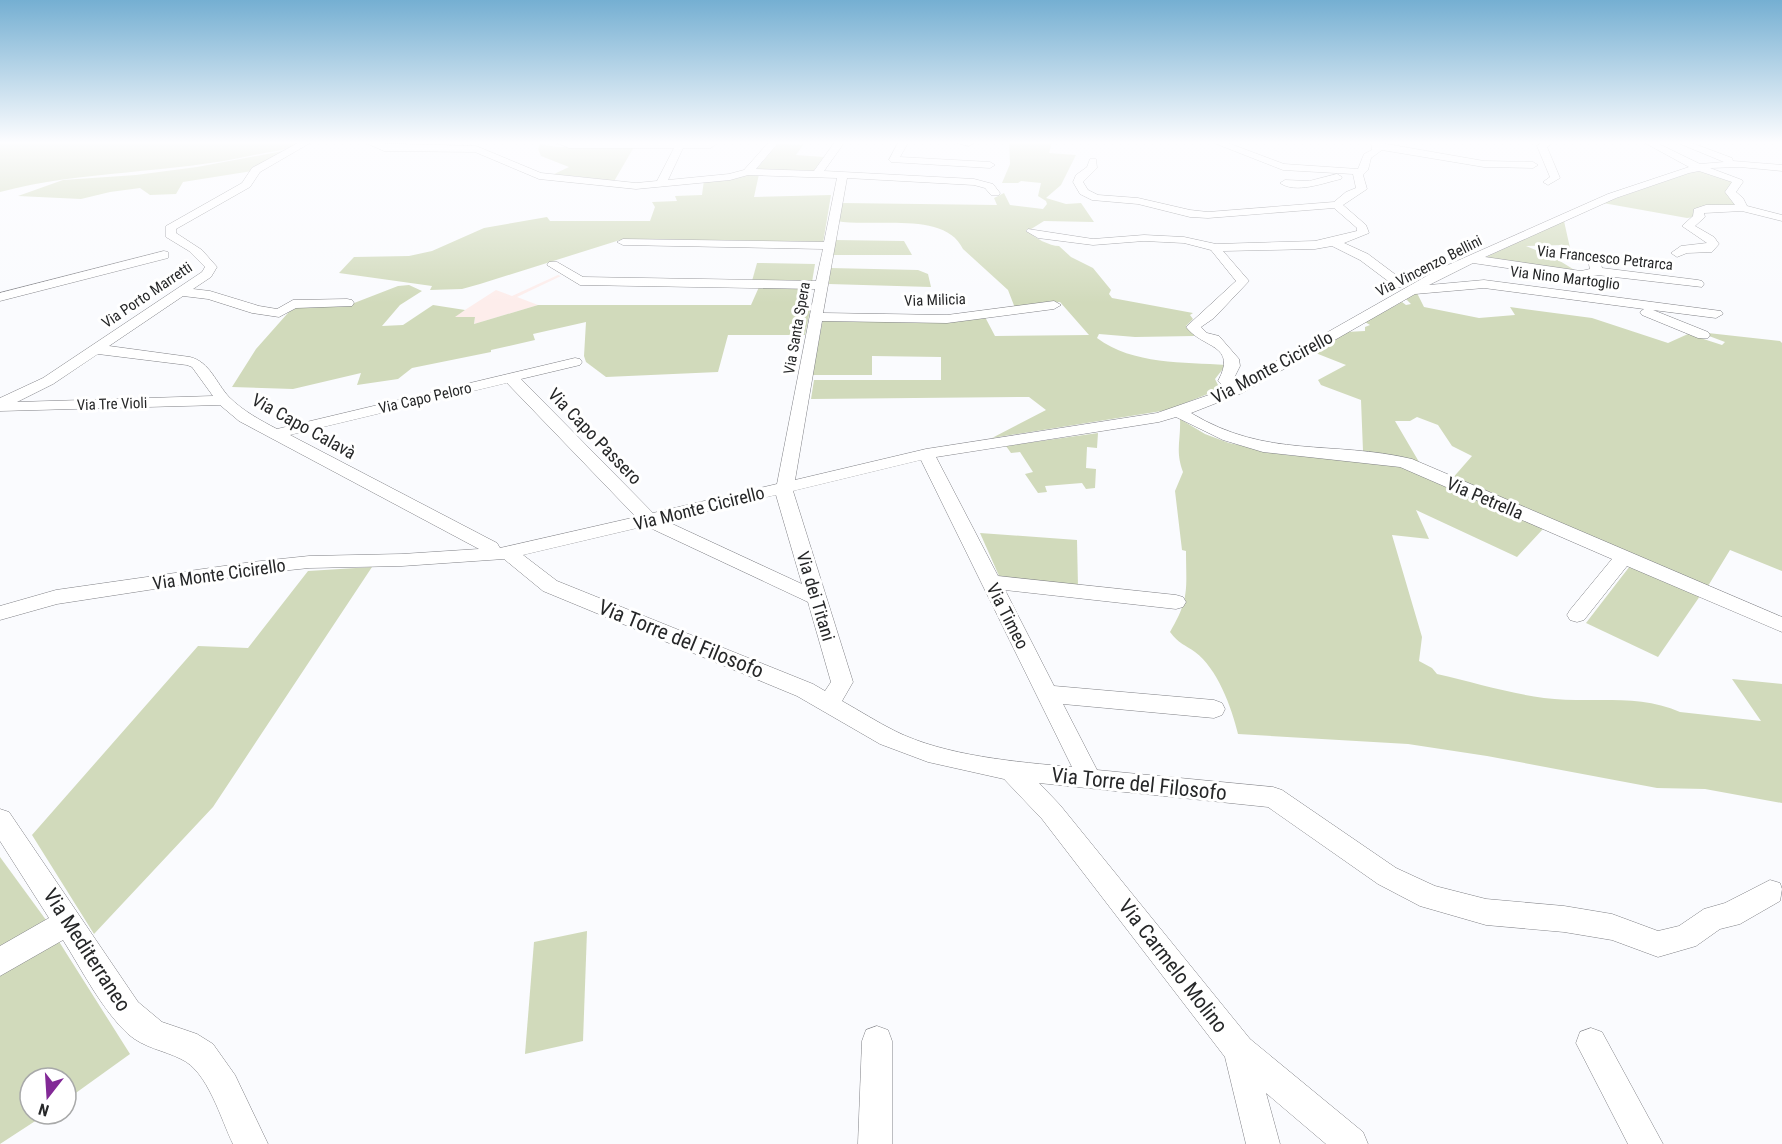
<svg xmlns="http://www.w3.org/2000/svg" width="1782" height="1144" viewBox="0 0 1782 1144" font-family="'Roboto Condensed',sans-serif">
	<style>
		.education { fill: #fdedeb }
		.green { fill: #d1dabb }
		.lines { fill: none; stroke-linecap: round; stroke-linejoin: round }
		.minor-casing { stroke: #808186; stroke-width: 1 }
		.minor { fill: #fff; fill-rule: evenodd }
		.labels { text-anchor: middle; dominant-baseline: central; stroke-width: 6; stroke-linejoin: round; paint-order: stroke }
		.far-street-label { font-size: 15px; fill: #262728; stroke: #fff }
		.street-label { font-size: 18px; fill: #262728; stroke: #fff }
		.near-street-label { font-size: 21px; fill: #262728; stroke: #fff }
	</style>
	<rect width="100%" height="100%" fill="#fafbfe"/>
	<path class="education" d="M558 275 561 276 517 297 538 305 474 324 475 318 454 317 496 290 512 296Z"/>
	<g class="green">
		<path d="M0 143H302C289 150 269 152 254 155 170 174 83 170 0 192Z"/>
		<path d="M1009 143H1052L1049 153 1076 155 1061 185 1046 198 1066 204 1081 203 1094 222 1044 221 1028 231C1034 238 1050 246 1059 246L1071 257 1093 268 1111 290 1109 294 1112 298 1193 313 1190 315 1193 319 1186 326 1194 333V336L1135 337 1099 334 1097 338C1133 365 1184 362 1226 365L1215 379 1220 389 1168 410 992 438 1046 410 1029 397 811 399 814 380H941V357L872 356V375H812L823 319 985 317 995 336 1089 335 1060 302 1015 308 1008 290 963 249C945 210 872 228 837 221L842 203 997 205 994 198 1004 193 1010 205 1043 209 1047 204 1046 201 1038 196 1041 183 1021 181 1018 183H1002L1010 164Z"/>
		<path d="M540 144 557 147H634L613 183 575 176H550L569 167 541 156 538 149Z"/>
		<path d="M777 144 803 145 796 155 824 157 812 173 755 171Z"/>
		<path d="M283 151 252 171 183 182 176 194 150 195 140 188 110 192 81 199 18 196 63 180 136 175 197 167Z"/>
		<path d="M1700 169 1733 180 1737 206 1701 208 1694 217 1687 218 1603 203Z"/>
		<path d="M752 174H759L754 197 831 195 823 243 620 240 480 284 462 289 430 290 432 286 339 273 354 257 409 256 432 251 484 228 547 217 550 221H650L655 207 652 202 677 201 675 196 702 195 704 180Z"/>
		<path d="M1564 221 1570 248 1563 245 1526 246 1555 258 1581 274 1484 258Z"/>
		<path d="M835 240 904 241 912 255H832Z"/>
		<path d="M757 263 815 264 812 282 752 281Z"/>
		<path d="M830 268 918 270 928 274 931 287 829 284Z"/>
		<path d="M409 285 422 291 400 305 382 326 403 325 433 305 465 310 455 317H475L474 324 538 305H751L759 287 811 288 807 305 811 306 805 335H728L718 372 606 377 586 362 584 356 586 322 533 334 535 340 491 350V352L412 368 398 379 357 385 361 373 293 389 232 387 256 349 295 305H349L398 286Z"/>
		<path d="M1417 293 1424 307 1479 318 1515 315 1510 307 1592 318 1668 343 1688 334 1722 345 1725 342 1709 336 1708 333 1780 341 1782 343V571L1730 550 1708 586 1451 480 1472 456 1452 446 1438 425 1417 417 1410 421H1395L1422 467 1397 457 1363 451 1361 400 1321 385 1318 380 1346 365 1313 352 1346 332 1365 331V327L1370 325 1365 322 1402 302 1406 305 1411 304 1406 299Z"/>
		<path d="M1180 419 1205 434 1229 443 1286 455 1376 461 1405 467 1543 529 1517 557 1416 510 1429 539 1392 535 1422 637 1419 661 1432 668 1437 674C1472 682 1508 693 1544 698 1590 704 1637 693 1680 712L1761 721 1732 679 1782 684V803L1705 789 1657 788 1487 756 1408 744 1238 734C1232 708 1217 668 1195 652 1184 644 1179 644 1170 632 1190 598 1186 589 1186 551L1182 550 1175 491 1183 472C1175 451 1181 440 1180 419Z"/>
		<path d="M1098 433 1097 448 1087 447 1086 468 1096 469 1095 488 1086 489 1082 483 1045 486 1047 492 1038 493 1025 474 1033 472 1020 452 1011 453 1006 446Z"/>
		<path d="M980 533 1077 540 1078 587 1000 578Z"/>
		<path d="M1630 566 1700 596 1658 657 1586 623Z"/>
		<path d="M372 567 213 807 94 934 32 835 198 646 248 648 308 571Z"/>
		<path d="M0 857 46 920 0 947Z"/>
		<path d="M587 931 583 1041 525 1054 534 942Z"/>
		<path d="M58 940 130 1054 66 1100V1078H30V1114H46L0 1144V974Z"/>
	</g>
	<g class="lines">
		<g class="minor-casing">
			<g id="minor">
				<path d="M298 143H310L260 172 250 187 176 229V233L202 250 217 267 211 277 193 289 210 291 259 306 277 309 293 300 347 299 352 300 354 303 352 306 296 308 279 317 252 313 208 299 183 296 109 346 190 357C210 362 216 383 229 397 243 411 260 420 277 429L575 358 580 359 582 362 580 365 521 379 653 513 777 484 815 289 580 285 547 265 549 262H557L583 277 816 281 823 249 623 245 617 242 623 239 824 242 837 178 748 175 730 180 636 189 539 179 475 152 384 151 366 143 476 146 541 173 636 183 657 181 674 148H569L557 143H717L711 148H683L668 180 729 174 744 170 768 143H778L756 169 814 171 834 143H844L824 171 974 179 993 184 1000 193 999 195H991L985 188 974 185 847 178 823 313 947 315 1054 301 1061 305 1054 309 947 323 822 321 795 480 926 449 1157 413 1226 389 1218 381C1238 344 1203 349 1186 327L1236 281 1211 250 1184 243 1144 241 1093 245 1038 238 1026 231 1028 229 1093 239 1144 235 1184 237 1216 244 1315 241 1357 231V228L1334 208 1208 218 1190 217 1138 204 1092 200 1080 194 1073 182 1076 175 1087 167 1090 159H1096L1097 168 1083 182 1088 190 1098 195 1138 198 1190 210 1208 212 1334 202 1346 192 1356 188 1353 174 1283 170 1214 143H1228L1284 164 1358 169 1364 154 1372 150 1371 143H1381L1484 161 1533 162 1538 165 1533 168 1484 167 1382 150 1371 158 1368 170 1363 175 1367 189 1343 205 1366 225 1369 233 1344 243 1368 254 1404 281 1406 284 1404 287H1396L1360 260 1332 246 1315 249 1223 251 1249 281 1214 318 1201 327 1207 333 1219 336 1239 359 1240 366 1233 380 1238 383 1439 269 1608 194 1689 167 1645 143H1657L1700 164 1724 162 1678 143H1692L1732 158 1733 161 1782 165V171L1740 167 1710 168 1742 180 1743 182 1736 192 1743 198 1747 206 1782 215V221L1742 211 1704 213 1705 217 1695 226 1714 237 1719 244 1712 252 1687 253 1677 257 1671 253 1681 246 1707 243 1682 226 1693 216 1694 209 1706 205H1735L1725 192 1732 182 1699 171 1689 173 1616 198 1485 257 1581 271 1590 269 1587 256 1589 253 1618 255 1624 259 1622 262 1600 260 1602 268 1698 280 1702 281 1704 284 1702 287 1597 275 1581 279 1473 263 1429 285 1484 280 1721 311 1723 314 1716 318 1653 310 1708 332 1710 335 1708 338H1698L1642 315 1640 312 1644 309 1484 288 1415 294 1242 393 1191 413C1267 459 1332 440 1412 459L1782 617V632L1627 566 1584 620 1577 622 1570 620 1567 615 1570 610 1612 559 1400 467 1263 452 1223 440 1176 417 1159 422 936 457 998 576 1176 595 1183 597 1186 602 1183 607 1176 609 1005 590 1054 686 1214 700 1222 703 1225 709 1222 715 1214 718 1063 704 1097 770 1273 787 1282 790 1396 868 1435 886 1486 899 1564 906 1612 914 1658 931 1679 926 1704 909 1725 903 1770 880 1780 883 1782 889 1780 901 1740 924 1720 929 1696 946 1658 957 1612 940 1564 932 1486 925 1420 906 1378 884 1268 807 1039 783 1060 805 1250 1039 1363 1132 1368 1144H1326L1266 1093 1280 1144H1246L1225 1057 1042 819 1004 779 928 762 880 744 797 696 543 591 504 559 402 566 309 568 252 574 57 604 0 620V606L56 590 252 562 309 556 402 554 479 549 239 421 220 405 0 411V398L43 378 202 272 205 267 189 251 166 237V226L242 183 252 168ZM98 354 187 365 192 367 213 396 17 402 53 384ZM507 383 636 517 500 548 497 543 290 435ZM921 460 1072 767C1017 762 945 756 895 731 877 722 860 711 842 701L853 682 793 491ZM776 495 802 584 666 521ZM646 526 808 602 831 682 825 691 813 684 557 581 523 555Z"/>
				<path d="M898 143H908L900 157 990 162 995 165 990 168 891 162 889 160Z"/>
				<path d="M957 143H974L969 146Z"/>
				<path d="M1541 143H1553L1547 147 1560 178 1548 185 1543 182 1550 177 1537 146Z"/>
				<path d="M1337 174 1342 177 1341 179C1323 183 1296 194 1280 183L1285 180 1309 181Z"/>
				<path d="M164 251 168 252V258L0 301V293Z"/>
				<path d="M0 809 9 812 138 1002 162 1022 197 1034 213 1044 235 1075 268 1144H233C221 1120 208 1071 181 1059 163 1050 144 1048 128 1034 102 1010 82 970 63 940L0 976V946L49 918 0 841Z"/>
				<path d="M877 1026 888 1030 892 1041V1144H858L862 1041 866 1030Z"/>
				<path d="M1591 1028 1602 1032 1663 1144H1628L1576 1043 1580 1032Z"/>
			</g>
		</g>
		<use href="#minor" class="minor"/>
	</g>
	<linearGradient id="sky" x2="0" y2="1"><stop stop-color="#75afd2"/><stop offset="0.47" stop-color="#fdfdff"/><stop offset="1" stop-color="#fdfdff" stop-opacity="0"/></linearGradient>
	<rect width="1782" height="303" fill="url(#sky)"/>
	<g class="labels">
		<g class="far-street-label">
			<text transform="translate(1605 258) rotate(6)">Via Francesco Petrarca</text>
			<text transform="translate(1429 266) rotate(-27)">Via Vincenzo Bellini</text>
			<text transform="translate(1565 278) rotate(7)">Via Nino Martoglio</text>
			<text transform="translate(147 295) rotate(-34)">Via Porto Marretti</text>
			<text transform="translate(935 300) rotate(-2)">Via Milicia</text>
			<text transform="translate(797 328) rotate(-80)">Via Santa Spera</text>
			<text transform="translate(425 398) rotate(-13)">Via Capo Peloro</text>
			<text transform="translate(112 404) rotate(-2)">Via Tre Violi</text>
		</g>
		<g class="street-label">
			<text transform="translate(1272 367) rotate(-28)">Via Monte Cicirello</text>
			<text transform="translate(304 426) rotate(29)">Via Capo Calavà</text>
			<text transform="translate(595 436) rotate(46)">Via Capo Passero</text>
			<text transform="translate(1485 498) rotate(23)">Via Petrella</text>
			<text transform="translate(699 508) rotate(-14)">Via Monte Cicirello</text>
			<text transform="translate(219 574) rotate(-8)">Via Monte Cicirello</text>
			<text transform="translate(816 596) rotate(73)">Via dei Titani</text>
			<text transform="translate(1008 616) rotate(63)">Via Timeo</text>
		</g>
		<g class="near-street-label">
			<text transform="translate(681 639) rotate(22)">Via Torre del Filosofo</text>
			<text transform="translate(1139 784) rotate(6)">Via Torre del Filosofo</text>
			<text transform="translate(87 950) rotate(57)">Via Mediterraneo</text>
			<text transform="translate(1173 966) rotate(52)">Via Carmelo Molino</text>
		</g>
	</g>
	<g transform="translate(48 1096) rotate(197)"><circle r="28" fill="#ffffff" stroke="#a8a9a9" stroke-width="1.5"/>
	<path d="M0-4.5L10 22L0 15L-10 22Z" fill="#822996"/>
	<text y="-9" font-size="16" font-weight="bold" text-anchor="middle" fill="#262728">N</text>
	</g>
</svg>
